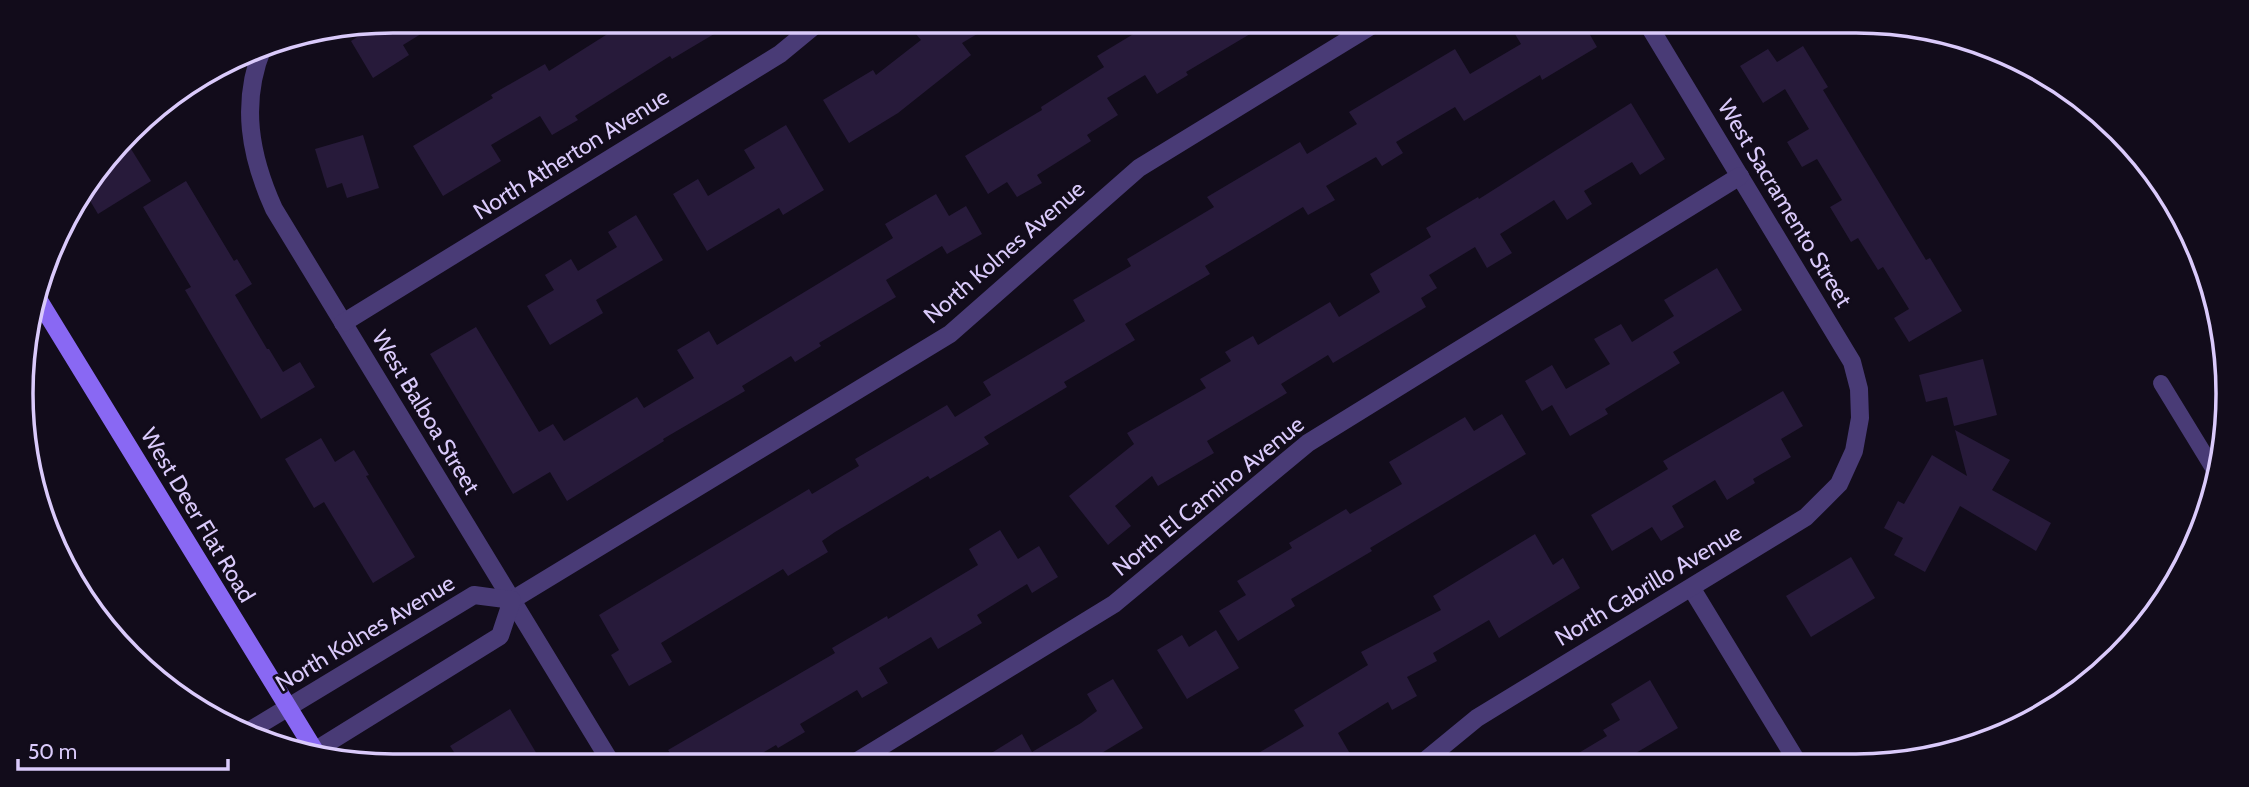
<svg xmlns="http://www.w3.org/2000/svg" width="2249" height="787" viewBox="0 0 2249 787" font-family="Cabin,sans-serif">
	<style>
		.building { fill: #271a3a }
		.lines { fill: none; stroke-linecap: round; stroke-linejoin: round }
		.service { stroke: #493b76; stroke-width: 16 }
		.minor { stroke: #493b76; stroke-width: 18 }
		.secondary { stroke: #8968f3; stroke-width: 18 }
		.labels { text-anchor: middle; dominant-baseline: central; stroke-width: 5; stroke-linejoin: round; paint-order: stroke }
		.street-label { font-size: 23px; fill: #dacafb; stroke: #120c1b }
		.rim { fill: none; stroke: #dacafb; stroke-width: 3.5 }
	</style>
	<rect width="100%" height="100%" fill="#120c1b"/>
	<g class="building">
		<path d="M394 21H442L403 45 409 55 373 78 351 41 362 34 358 28Z"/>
		<path d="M628 21H736L672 59 670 56 575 116 578 120 552 135 540 116 491 145 501 161 443 196 413 146 493 98 491 95 545 64 549 71Z"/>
		<path d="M905 21H999L962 43 971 55 898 113 849 143 823 100 873 70 876 75 921 40Z"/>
		<path d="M1155 21H1272L1186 72 1188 75 1157 94 1145 75 1107 98 1118 115 1087 135 1091 141 1037 175 1042 183 1017 197 1007 182 988 194 965 156 1042 110 1041 107 1104 67 1097 56Z"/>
		<path d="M1507 21H1582L1597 47 1542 80 1540 75 1464 121 1455 107 1396 142 1403 153 1382 166 1376 157 1326 186 1335 200 1308 215 1303 207 1205 266 1210 274 1125 324 1135 340 1064 382 1067 387 984 437 989 444 930 479 928 476 835 532 822 541 828 552 788 576 783 569 661 643 672 662 629 686 611 655 619 650 599 615 809 489 812 494 859 466 855 459 947 405 955 417 991 395 983 382 1085 321 1073 300 1131 266 1127 259 1214 207 1207 197 1300 142 1307 154 1357 124 1349 112 1455 49 1470 74 1521 44Z"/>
		<path d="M1803 46 1828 87 1823 90 1926 260 1930 258 1962 311 1909 342 1894 318 1909 309 1883 267 1878 270 1858 238 1851 242 1830 207 1842 200 1817 159 1802 167 1787 142 1809 129 1785 89 1763 103 1740 66 1768 49 1777 62Z"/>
		<path d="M1631 103 1665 159 1640 175 1632 162 1584 191 1592 204 1567 220 1554 200 1500 234 1512 253 1487 268 1475 247 1429 275 1437 288 1421 298 1426 307 1333 363 1328 355 1281 384 1287 393 1207 441 1214 453 1158 486 1152 476 1115 506 1131 526 1108 545 1069 496 1134 444 1127 433 1206 388 1200 379 1231 361 1225 352 1253 336 1258 345 1330 302 1339 317 1380 292 1370 274 1431 237 1426 228 1478 197 1479 199Z"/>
		<path d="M786 125 824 190 783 215 779 208 707 251 673 194 698 179 708 196 755 168 744 150Z"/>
		<path d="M363 135 379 188 347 198 342 183 327 188 315 149Z"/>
		<path d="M126 141 151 181 98 214 86 194Z"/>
		<path d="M186 181 234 261 237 259 252 284 235 295 267 349H269L283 372 300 362 315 387 261 419 185 290 191 287 143 207Z"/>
		<path d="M936 194 949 216 966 206 982 234 947 254 942 246 886 280 896 297 819 343 821 346 795 362 791 356 742 386 745 391 663 439 664 441 567 501 550 472 513 494 430 354 476 327 539 432 553 424 564 441 637 397 644 408 694 378 677 350 709 331 717 345 821 282 893 238 885 224Z"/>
		<path d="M636 215 663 260 596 300 603 313 550 345 527 306 554 290 545 275 571 259 578 271 617 247 608 232Z"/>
		<path d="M1717 268 1742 310 1673 352 1680 363 1605 409 1608 414 1570 436 1552 405 1542 411 1525 381 1552 365 1566 389 1610 364 1594 339 1621 324 1632 342 1674 316 1664 300Z"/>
		<path d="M1983 359 1997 415 1954 426 1947 397 1926 402 1919 375Z"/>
		<path d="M1783 391 1803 426 1781 439 1791 457 1753 479 1755 483 1727 500 1715 480 1672 506 1684 527 1661 541 1652 527 1612 551 1591 515 1668 469 1663 461Z"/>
		<path d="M1502 414 1526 454 1370 548 1372 551 1291 599 1295 606 1238 641 1219 611 1246 595 1237 581 1292 548 1289 543 1346 509 1350 514 1402 484 1389 462 1465 417 1474 431Z"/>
		<path d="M1955 430 2010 460 1992 490 2051 523 2036 551 1960 506 1925 572 1894 555 1903 538 1884 528 1898 501 1904 504 1932 455 1967 476Z"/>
		<path d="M321 438 335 462 354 450 369 475 366 476 415 557 373 583 324 502 314 508 285 459Z"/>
		<path d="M1000 530 1018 559 1039 546 1058 577 1032 593 1027 584 977 615 982 623 938 649 931 637 879 668 888 683 862 698 857 690 800 724 805 732 778 748 776 745 742 765H678L668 750 835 653 832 648 887 616 888 619 978 565 969 549Z"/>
		<path d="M1535 534 1553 565 1563 558 1580 588 1499 638 1489 620 1433 653 1437 661 1407 677 1417 696 1392 710 1388 702 1338 733 1356 764H1240L1304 726 1294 710 1368 665 1361 652 1441 610 1433 596Z"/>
		<path d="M1851 557 1875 598 1811 637 1786 596Z"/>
		<path d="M1216 630 1239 668 1187 699 1157 650 1182 635 1189 647Z"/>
		<path d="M1113 679 1143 728 1082 765H972L1022 734 1032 752 1081 723 1097 711 1087 694Z"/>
		<path d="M1650 680 1678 728 1619 763H1562L1607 736 1603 730 1620 720 1611 704Z"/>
		<path d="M510 709 544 766H463L450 746Z"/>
	</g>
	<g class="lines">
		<path class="service" d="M2161 383 2216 473"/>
		<g class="minor">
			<path d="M263 47C240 103 250 156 274 209L613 766"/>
			<path d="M343 323 780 54 820 21"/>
			<path d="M1692 589 1798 763"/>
			<path d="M512 600 950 334 1139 168 1379 21"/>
			<path d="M249 731 474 595 512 600 500 636 308 755"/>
			<path d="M1421 764 1477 718 1806 517 1839 484 1854 451 1860 418 1859 389 1852 362 1646 21"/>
			<path d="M851 765 1114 604 1308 443 1740 176"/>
		</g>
		<path class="secondary" d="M38 299 318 756"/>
	</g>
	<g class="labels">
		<g class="street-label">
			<text transform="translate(571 154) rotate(-32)">North Atherton Avenue</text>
			<text transform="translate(1785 203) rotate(59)">West Sacramento Street</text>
			<text transform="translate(1004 252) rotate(-41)">North Kolnes Avenue</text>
			<text transform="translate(426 412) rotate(59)">West Balboa Street</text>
			<text transform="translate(1208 496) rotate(-39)">North El Camino Avenue</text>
			<text transform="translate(198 515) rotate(59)">West Deer Flat Road</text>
			<text transform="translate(1648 585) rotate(-31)">North Cabrillo Avenue</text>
			<text transform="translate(365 633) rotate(-31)">North Kolnes Avenue</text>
		</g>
	</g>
	<path d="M0 0H2249V787H0ZM393 33H1856A360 360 0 0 1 2216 393V394A360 360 0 0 1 1856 754H393A360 360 0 0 1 33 394V393A360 360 0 0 1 393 33Z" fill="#120c1b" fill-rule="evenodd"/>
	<path class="rim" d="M393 33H1856A360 360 0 0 1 2216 393V394A360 360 0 0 1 1856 754H393A360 360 0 0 1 33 394V393A360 360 0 0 1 393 33Z"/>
	<path d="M18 759v10h210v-10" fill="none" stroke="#dacafb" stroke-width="3.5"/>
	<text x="28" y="759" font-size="21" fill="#dacafb" stroke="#120c1b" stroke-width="5" paint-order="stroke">50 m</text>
</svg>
